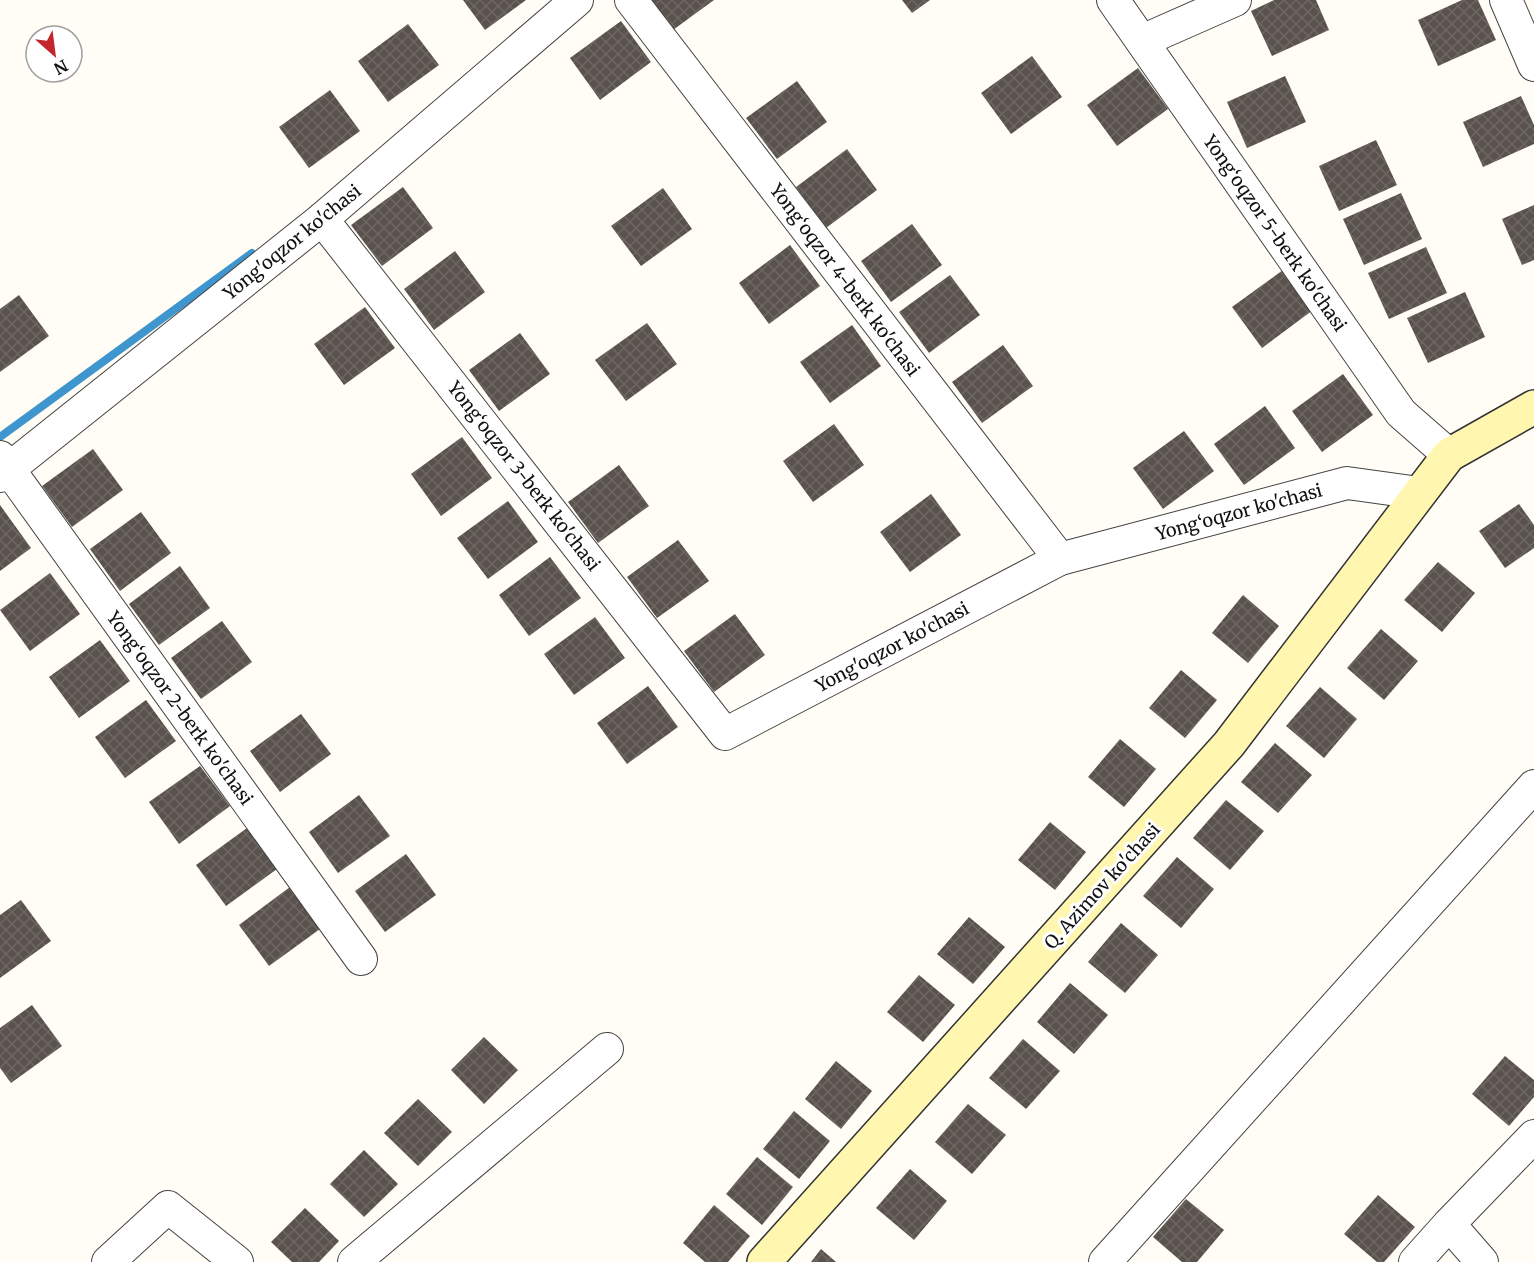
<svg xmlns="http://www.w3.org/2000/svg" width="1534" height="1262" viewBox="0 0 1534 1262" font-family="Merriweather,serif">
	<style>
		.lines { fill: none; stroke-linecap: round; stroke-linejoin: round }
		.stream { stroke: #3f96cf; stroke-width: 8 }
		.building { fill: url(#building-cross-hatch) }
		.street-casing { stroke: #444; stroke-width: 34 }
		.secondary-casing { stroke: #333; stroke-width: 36 }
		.street { stroke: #fff; stroke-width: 32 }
		.secondary { stroke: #fff6b0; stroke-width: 33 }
		.labels { text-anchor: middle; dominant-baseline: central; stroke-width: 6; stroke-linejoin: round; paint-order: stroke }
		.street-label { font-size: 18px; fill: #111; stroke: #fff }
	</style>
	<defs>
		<pattern id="building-cross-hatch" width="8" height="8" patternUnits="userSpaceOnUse" patternTransform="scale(1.5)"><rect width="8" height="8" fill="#5a524d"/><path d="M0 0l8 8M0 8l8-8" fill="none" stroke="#6d6662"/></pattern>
	</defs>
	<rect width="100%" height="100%" fill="#fffdf5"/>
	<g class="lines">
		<path class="stream" d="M0 437 252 253"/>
	</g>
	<g class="building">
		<path d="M463 0H526L485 30Z"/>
		<path d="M651 0H714L673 30Z"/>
		<path d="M902 0H930L912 13Z"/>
		<path d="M1274 0H1316L1329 30 1272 56 1251 11Z"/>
		<path d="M1462 0H1478L1496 40 1438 66 1418 20Z"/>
		<path d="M621 21 651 62 600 100 570 58Z"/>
		<path d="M408 24 439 65 388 102 358 61Z"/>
		<path d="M1032 56 1062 97 1011 134 981 93Z"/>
		<path d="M1138 68 1168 109 1117 146 1087 105Z"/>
		<path d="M1285 76 1306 122 1247 148 1227 102Z"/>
		<path d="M797 81 827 122 777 159 746 118Z"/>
		<path d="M330 90 360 131 309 168 279 127Z"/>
		<path d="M1521 96 1534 125V144L1483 167 1463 122Z"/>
		<path d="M1376 140 1397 185 1339 211 1319 166Z"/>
		<path d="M847 149 877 190 826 228 796 187Z"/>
		<path d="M403 187 433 228 382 266 351 225Z"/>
		<path d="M663 188 692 229 641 266 611 226Z"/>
		<path d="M1401 193 1422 239 1364 265 1343 219Z"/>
		<path d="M1534 205V260L1522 265 1502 219Z"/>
		<path d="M912 224 942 265 891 302 861 261Z"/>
		<path d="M790 245 820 286 769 324 739 283Z"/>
		<path d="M1426 247 1447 293 1389 319 1368 273Z"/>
		<path d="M455 251 485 292 434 330 404 289Z"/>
		<path d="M1283 270 1313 310 1262 348 1232 307Z"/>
		<path d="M950 275 980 315 929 353 899 312Z"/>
		<path d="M1465 292 1485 337 1428 363 1407 318Z"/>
		<path d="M19 295 49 336 0 372V309Z"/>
		<path d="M365 307 395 348 344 385 314 344Z"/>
		<path d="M647 323 677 364 626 401 595 360Z"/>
		<path d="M852 325 881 366 830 403 800 362Z"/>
		<path d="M520 333 550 374 499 411 469 370Z"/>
		<path d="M1003 345 1033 386 982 423 952 382Z"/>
		<path d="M1343 374 1373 415 1322 452 1292 411Z"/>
		<path d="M1265 406 1295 448 1244 485 1214 444Z"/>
		<path d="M834 424 864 465 813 502 783 461Z"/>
		<path d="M1184 431 1214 471 1163 509 1133 468Z"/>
		<path d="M462 437 492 478 441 516 411 474Z"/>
		<path d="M93 449 123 490 72 527 42 486Z"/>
		<path d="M619 465 649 506 598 543 568 502Z"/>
		<path d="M931 494 961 535 910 572 880 532Z"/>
		<path d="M508 501 538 542 488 579 457 538Z"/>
		<path d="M1519 504 1534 525V548L1505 568 1479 531Z"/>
		<path d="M0 505 31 548 0 571Z"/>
		<path d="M141 512 171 553 120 591 90 549Z"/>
		<path d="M678 540 709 581 657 618 627 577Z"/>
		<path d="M550 557 581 598 529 636 499 595Z"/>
		<path d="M1438 562 1475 593 1442 632 1404 600Z"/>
		<path d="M180 566 210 608 159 645 129 604Z"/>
		<path d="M50 573 80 614 30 651 0 610Z"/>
		<path d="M1243 595 1279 626 1248 663 1212 633Z"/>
		<path d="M735 614 765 655 714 692 684 651Z"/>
		<path d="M595 617 625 658 574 695 544 654Z"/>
		<path d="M222 621 252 662 201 699 171 658Z"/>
		<path d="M1381 629 1418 661 1384 700 1347 668Z"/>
		<path d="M100 640 130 681 79 718 49 677Z"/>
		<path d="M1181 670 1217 700 1185 738 1149 708Z"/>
		<path d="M648 686 678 727 627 764 597 723Z"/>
		<path d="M1320 687 1357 719 1324 758 1286 726Z"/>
		<path d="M146 700 176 741 125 778 95 737Z"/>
		<path d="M301 714 331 754 280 792 250 751Z"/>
		<path d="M1120 739 1156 769 1124 807 1088 777Z"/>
		<path d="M1275 743 1312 775 1278 813 1241 782Z"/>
		<path d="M200 766 230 806 179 844 149 802Z"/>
		<path d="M359 795 390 836 338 873 309 832Z"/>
		<path d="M1226 800 1264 831 1230 870 1193 838Z"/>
		<path d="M1050 822 1086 852 1055 890 1018 860Z"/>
		<path d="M247 828 277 869 226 906 196 865Z"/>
		<path d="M406 854 436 895 385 932 355 891Z"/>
		<path d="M1177 857 1214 889 1181 928 1143 896Z"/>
		<path d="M290 887 320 929 269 966 239 925Z"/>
		<path d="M21 900 51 941 0 978V915Z"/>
		<path d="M969 917 1005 947 973 984 937 954Z"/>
		<path d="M1121 923 1158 955 1125 993 1088 962Z"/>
		<path d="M919 975 955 1005 923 1042 887 1012Z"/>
		<path d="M1070 983 1108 1015 1074 1054 1037 1022Z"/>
		<path d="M32 1005 62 1046 11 1083 0 1068V1028Z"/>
		<path d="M484 1037 518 1070 484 1104 451 1070Z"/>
		<path d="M1023 1039 1060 1071 1026 1109 989 1078Z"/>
		<path d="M1505 1056 1534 1080V1097L1509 1126 1472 1094Z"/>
		<path d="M836 1061 872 1091 841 1129 805 1099Z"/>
		<path d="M418 1099 452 1132 418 1166 384 1133Z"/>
		<path d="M968 1104 1006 1135 972 1174 935 1142Z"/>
		<path d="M794 1111 830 1141 799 1179 763 1149Z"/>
		<path d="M364 1150 398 1184 364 1217 330 1184Z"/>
		<path d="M757 1157 793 1187 762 1225 726 1194Z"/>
		<path d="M910 1169 947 1201 914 1240 876 1208Z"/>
		<path d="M1378 1195 1415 1227 1384 1262H1377L1344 1234Z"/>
		<path d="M1186 1199 1224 1230 1197 1262H1182L1153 1237Z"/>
		<path d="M714 1205 750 1236 728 1262H705L683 1243Z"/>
		<path d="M305 1208 339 1241 319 1262H292L271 1242Z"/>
		<path d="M821 1249 836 1262H811Z"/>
	</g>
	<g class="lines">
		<g class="street-casing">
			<g id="street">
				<path d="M631 0 1060 559"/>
				<path d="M1113 0 1401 413 1449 455"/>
				<path d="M1506 0 1534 65"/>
				<path d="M1142 41 1235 0"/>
				<path d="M322 219 725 734 1060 559 1347 483 1419 493"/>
				<path d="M0 457 361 959"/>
				<path d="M0 476 322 219 577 0"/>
				<path d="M1449 1224 1482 1262"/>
				<path d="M108 1262 168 1207 237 1262"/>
				<path d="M354 1262 607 1049"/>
				<path d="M1105 1262 1534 786"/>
				<path d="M1415 1262 1449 1224 1534 1136"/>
			</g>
		</g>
		<g class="secondary-casing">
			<path id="secondary" d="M764 1262 1229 744 1449 455 1534 407"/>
		</g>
		<use href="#street" class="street"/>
		<use href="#secondary" class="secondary"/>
	</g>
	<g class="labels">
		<g class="street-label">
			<text transform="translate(1275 233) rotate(55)">Yong‘oqzor 5-berk ko'chasi</text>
			<text transform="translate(292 242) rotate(-39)">Yong'oqzor ko'chasi</text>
			<text transform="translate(845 280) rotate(53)">Yong‘oqzor 4-berk ko'chasi</text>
			<text transform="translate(524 476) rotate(52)">Yong‘oqzor 3-berk ko'chasi</text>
			<text transform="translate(1239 512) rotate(-15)">Yong‘oqzor ko'chasi</text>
			<text transform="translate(892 647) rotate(-28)">Yong'oqzor ko'chasi</text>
			<text transform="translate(180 708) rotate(54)">Yong‘oqzor 2-berk ko'chasi</text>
			<text transform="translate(1102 886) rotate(-48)">Q. Azimov ko'chasi</text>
		</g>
	</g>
	<g transform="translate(54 54) rotate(152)"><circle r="28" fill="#ffffff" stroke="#a0a0a0" stroke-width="1.5"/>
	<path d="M0-4.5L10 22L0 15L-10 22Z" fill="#c4262e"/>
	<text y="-9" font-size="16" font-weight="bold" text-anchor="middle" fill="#111111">N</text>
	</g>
</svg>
